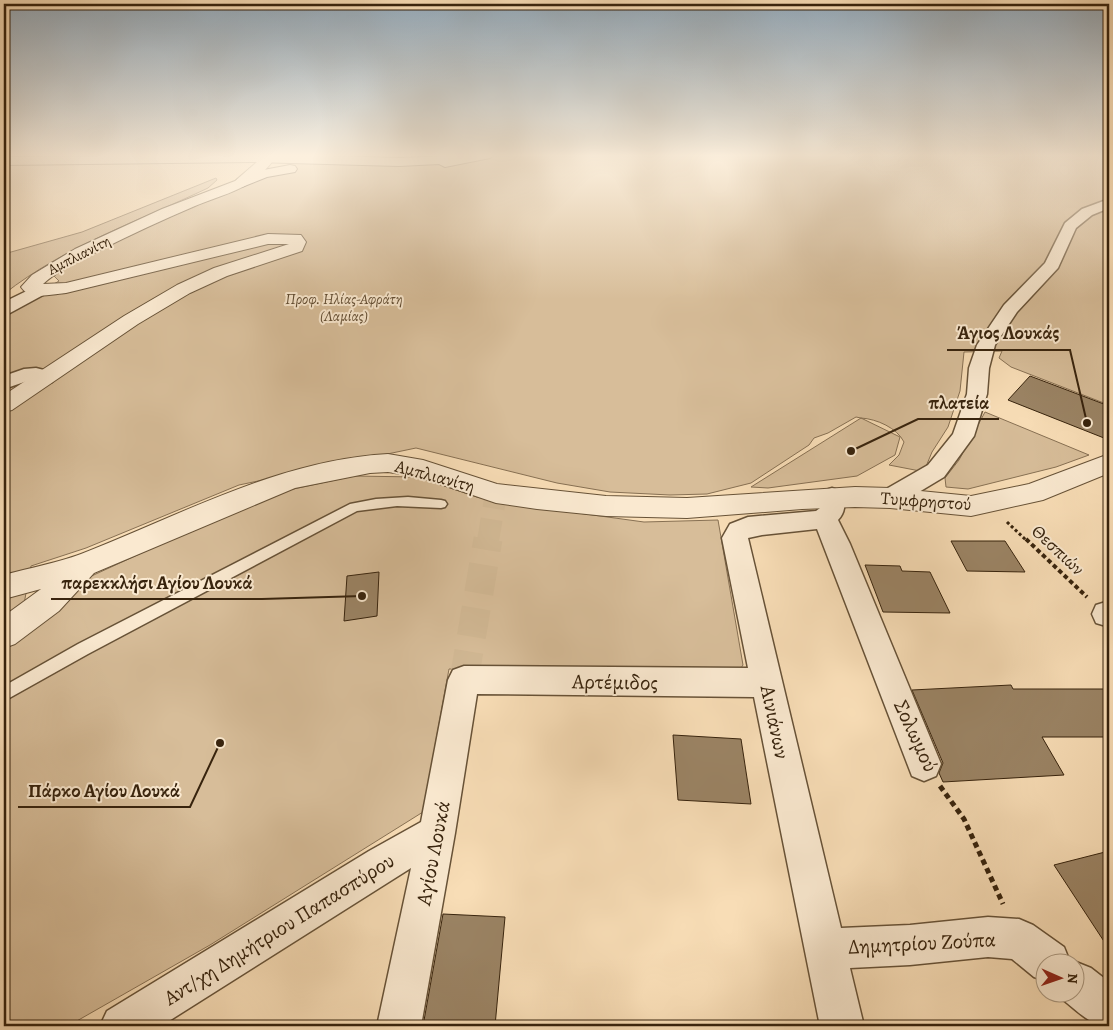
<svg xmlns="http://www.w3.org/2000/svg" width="1113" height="1030" viewBox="0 0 1113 1030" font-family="Alegreya,serif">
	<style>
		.green { fill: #d7bd99; stroke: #877053 }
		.building { fill: #9b8465; stroke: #37230d }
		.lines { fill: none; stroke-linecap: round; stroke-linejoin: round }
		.minor-tunnel-far1 { stroke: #d1b894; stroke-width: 22; stroke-dasharray: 22 11; stroke-linecap: butt }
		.minor-tunnel { stroke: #d1b894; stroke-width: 29; stroke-dasharray: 29 15; stroke-linecap: butt }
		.service-casing { stroke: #675237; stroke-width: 3 }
		.minor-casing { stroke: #675237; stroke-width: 3 }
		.tertiary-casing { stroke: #675237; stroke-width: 2 }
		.secondary-casing { stroke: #37230d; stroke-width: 2 }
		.path-far2 { stroke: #37230d; stroke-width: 3; stroke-dasharray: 3 2.5; stroke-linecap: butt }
		.path-far1 { stroke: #37230d; stroke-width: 4; stroke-dasharray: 4.5 3; stroke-linecap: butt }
		.path { stroke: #37230d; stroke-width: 5; stroke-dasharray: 5.5 4; stroke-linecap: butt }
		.service { fill: #fae9d0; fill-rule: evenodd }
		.minor { fill: #fae9d0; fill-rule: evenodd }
		.tertiary { fill: #fae9d0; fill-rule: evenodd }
		.secondary { fill: #fae9d0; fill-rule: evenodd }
		.labels { text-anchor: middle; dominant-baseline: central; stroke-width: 4; stroke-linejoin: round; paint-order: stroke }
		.far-street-label { font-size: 15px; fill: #37230d; stroke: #fae9d0 }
		.far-park-label { font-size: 15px; font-style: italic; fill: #5f4a30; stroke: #fae9d0 }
		.street-label { font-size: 18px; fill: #37230d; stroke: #fae9d0 }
		.near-street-label { font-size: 21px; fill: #37230d; stroke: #fae9d0 }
		.leader { fill: none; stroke: #37230d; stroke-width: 2 }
		.callout-dot { fill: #37230d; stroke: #fae9d0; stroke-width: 2 }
		.callout-label { font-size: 19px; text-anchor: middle; font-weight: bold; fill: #37230d; stroke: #fae9d0; stroke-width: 4; stroke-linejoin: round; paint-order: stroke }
	</style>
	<rect width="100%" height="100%" fill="#f8ddb6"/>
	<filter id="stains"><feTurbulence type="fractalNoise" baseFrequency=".004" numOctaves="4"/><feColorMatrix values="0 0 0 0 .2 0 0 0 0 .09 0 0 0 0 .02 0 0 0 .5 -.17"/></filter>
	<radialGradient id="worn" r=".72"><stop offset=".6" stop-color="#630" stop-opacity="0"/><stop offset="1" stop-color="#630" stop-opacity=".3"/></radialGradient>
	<g class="green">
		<path d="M292 155H1109V405L1011 367 999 358 1002 351 964 352 960 391 948 427 932 452 927 464 920 471 889 465 899 455 904 442C897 428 877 419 861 418L900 437 895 455 857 476 768 488 751 487 861 418 856 417 828 433 814 438 809 445 751 483 707 494 670 495 610 492 557 483 416 448 239 485 86 548 31 566 24 604 4 622V313L59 281 54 276 66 266 175 213 237 190 298 160Z"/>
		<path d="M216 178 217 180 208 188C139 221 65 246 4 294V254L82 232Z"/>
		<path d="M985 412 1089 455 1056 467 968 489 946 487 945 478 959 460Z"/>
		<path d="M354 476 417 477 477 497 505 503 644 522 718 520 743 665 737 674 449 669 423 812 210 945 68 1026H4V639L85 579 270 494Z"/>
	</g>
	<g class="building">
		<path d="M1030 376 1109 406V440L1008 400Z"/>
		<path d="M951 541H1005L1025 572 967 571Z"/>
		<path d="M865 565 900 566 902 571 930 572 950 613 883 612Z"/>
		<path d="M379 572 377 616 344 621 347 576Z"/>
		<path d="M1011 685 1013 689H1109V737H1042L1064 775 943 782 939 773 943 763 912 690Z"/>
		<path d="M673 735 741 739 751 804 678 800Z"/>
		<path d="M1109 851V949L1054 865Z"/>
		<path d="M443 914 505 917 495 1026H423Z"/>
	</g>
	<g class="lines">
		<path class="minor-tunnel-far1" d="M488 541 496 493"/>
		<path class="minor-tunnel" d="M464 680 488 539"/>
		<g class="service-casing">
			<path id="service" d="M408 497 441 500 445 501 447 504 445 507 441 508 397 506 357 511 88 654 4 701V686L78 644 350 504 376 499Z"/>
		</g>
		<g class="minor-casing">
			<g id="minor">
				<path d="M1109 199V208L1092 215 1076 228 1058 268 1017 312 995 345 989 368 987 394 974 436 944 477 899 504 890 507 881 504 878 498 881 492 928 465 953 434 967 394 969 368 977 345 1004 305 1045 263 1065 223 1082 209Z"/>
				<path d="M39 285 45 286 47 290 45 294 10 313 4 314V302Z"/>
				<path d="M36 368 48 371 55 378 52 382 45 384 30 380 4 389V376L24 369Z"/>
				<path d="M832 488 841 491C846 500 846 512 838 520L850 544 941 764 936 776 924 781 912 776 817 529 762 535 748 538 841 928 910 925 988 917 1019 919 1033 925 1064 947 1070 962H1046V981L1034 977 1012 959 988 957 910 965 850 968 864 1026H820L754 697 477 694 455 833 421 1026H377L411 868 161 1026H100L107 1011 369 851 421 822 448 680 453 670 464 666 748 668 722 538 730 524 748 517 816 511 820 508V497L823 491Z"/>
				<path d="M1109 601V625L1106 626 1096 623 1092 614 1096 605Z"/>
				<path d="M1075 962H1076L1091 968 1109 982V1026C1090 1026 1075 1009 1061 998L1059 992H1076Z"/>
			</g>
		</g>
		<g class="tertiary-casing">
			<g id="tertiary">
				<path d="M266 154 273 155 275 158C252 190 229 192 195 206 162 220 130 235 98 251 80 260 58 270 43 284L66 283 268 234 301 235 306 242 302 251 227 276 190 293 138 324 12 410 4 412V395L124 316 177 285 214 268 289 244H268L66 293C51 294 30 301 21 287L32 275 75 249 162 209 235 181Z"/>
				<path d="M388 454 423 460 497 484 606 496 687 498 855 487 890 488 971 496 1029 484 1109 454V473L1043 500 971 516 890 508 855 507 802 509 687 518 606 516 537 509 496 503 420 477 388 472 370 473 295 488 94 573 59 611 15 644 4 648V616L41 589 4 599V575C29 568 57 563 81 554 181 515 279 460 388 454Z"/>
			</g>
		</g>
		<g class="secondary-casing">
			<g id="secondary">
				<path d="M268 154 399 158 496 154 490 158 445 167 439 164 399 166 253 162 4 165V157Z"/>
				<path d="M290 165 295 166 297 169 295 172 267 177 242 187 235 183 237 180 258 171Z"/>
			</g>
		</g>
		<path class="path-far2" d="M1007 522 1027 541"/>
		<path class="path-far1" d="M1026 539 1087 597"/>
		<path class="path" d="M940 786 964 819 1003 904"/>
		<use href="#service" class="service"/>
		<use href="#minor" class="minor"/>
		<use href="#tertiary" class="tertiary"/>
		<use href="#secondary" class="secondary"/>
	</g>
	<linearGradient id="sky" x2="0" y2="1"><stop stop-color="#94abbd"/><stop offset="0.52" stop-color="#fcf0de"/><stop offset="1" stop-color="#fcf0de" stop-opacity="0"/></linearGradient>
	<rect width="1113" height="299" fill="url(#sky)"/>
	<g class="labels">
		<g class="far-street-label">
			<text transform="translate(79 255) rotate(-27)">Αμπλιανίτη</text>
		</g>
		<g class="far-park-label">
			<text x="344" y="299">Προφ. Ηλίας-Αφράτη<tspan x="344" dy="17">(Λαμίας)</tspan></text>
		</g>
		<g class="street-label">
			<text transform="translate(435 476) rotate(15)">Αμπλιανίτη</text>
			<text transform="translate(926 501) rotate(4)">Τυμφρηστού</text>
			<text transform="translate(1058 550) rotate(43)">Θεσπιών</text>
		</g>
		<g class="near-street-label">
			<text transform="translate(615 682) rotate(1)">Αρτέμιδος</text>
			<text transform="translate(775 722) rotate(78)">Αινιάνων</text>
			<text transform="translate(916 736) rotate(65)">Σολωμού</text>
			<text transform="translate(433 853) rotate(-79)">Αγίου Λουκά</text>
			<text transform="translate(279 929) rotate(-32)">Αντ/χη Δημήτριου Παπασπύρου</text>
			<text transform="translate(922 943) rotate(-3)">Δημητρίου Ζούπα</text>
		</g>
	</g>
	<path class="leader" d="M1087 423L1070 350H947M851 451L918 419H999M362 596L262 599H51M220 743L190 807H18"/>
	<g class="callout-dot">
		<circle cx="1087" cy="423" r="5"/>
		<circle cx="851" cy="451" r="5"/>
		<circle cx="362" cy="596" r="5"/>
		<circle cx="220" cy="743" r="5"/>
	</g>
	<g class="callout-label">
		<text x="1008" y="339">Άγιος Λουκάς</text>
		<text x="959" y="409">πλατεία</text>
		<text x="157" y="589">παρεκκλήσι Αγίου Λουκά</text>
		<text x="104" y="797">Πάρκο Αγίου Λουκά</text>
	</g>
	<rect width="1113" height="1030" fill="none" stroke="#f8ddb6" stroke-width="20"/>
	<rect x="5" y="5" width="1103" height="1020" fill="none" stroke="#37230d" stroke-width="2.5"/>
	<rect x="10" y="10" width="1093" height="1010" fill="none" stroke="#37230d"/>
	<g transform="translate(1060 978) rotate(92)"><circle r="24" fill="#fae9d0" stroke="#ac9a82"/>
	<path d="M0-4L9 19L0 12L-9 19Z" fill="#8f2418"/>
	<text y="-8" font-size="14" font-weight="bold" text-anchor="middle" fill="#37230d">N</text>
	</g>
	<rect width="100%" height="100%" filter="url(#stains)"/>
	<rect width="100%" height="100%" fill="url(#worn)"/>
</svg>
